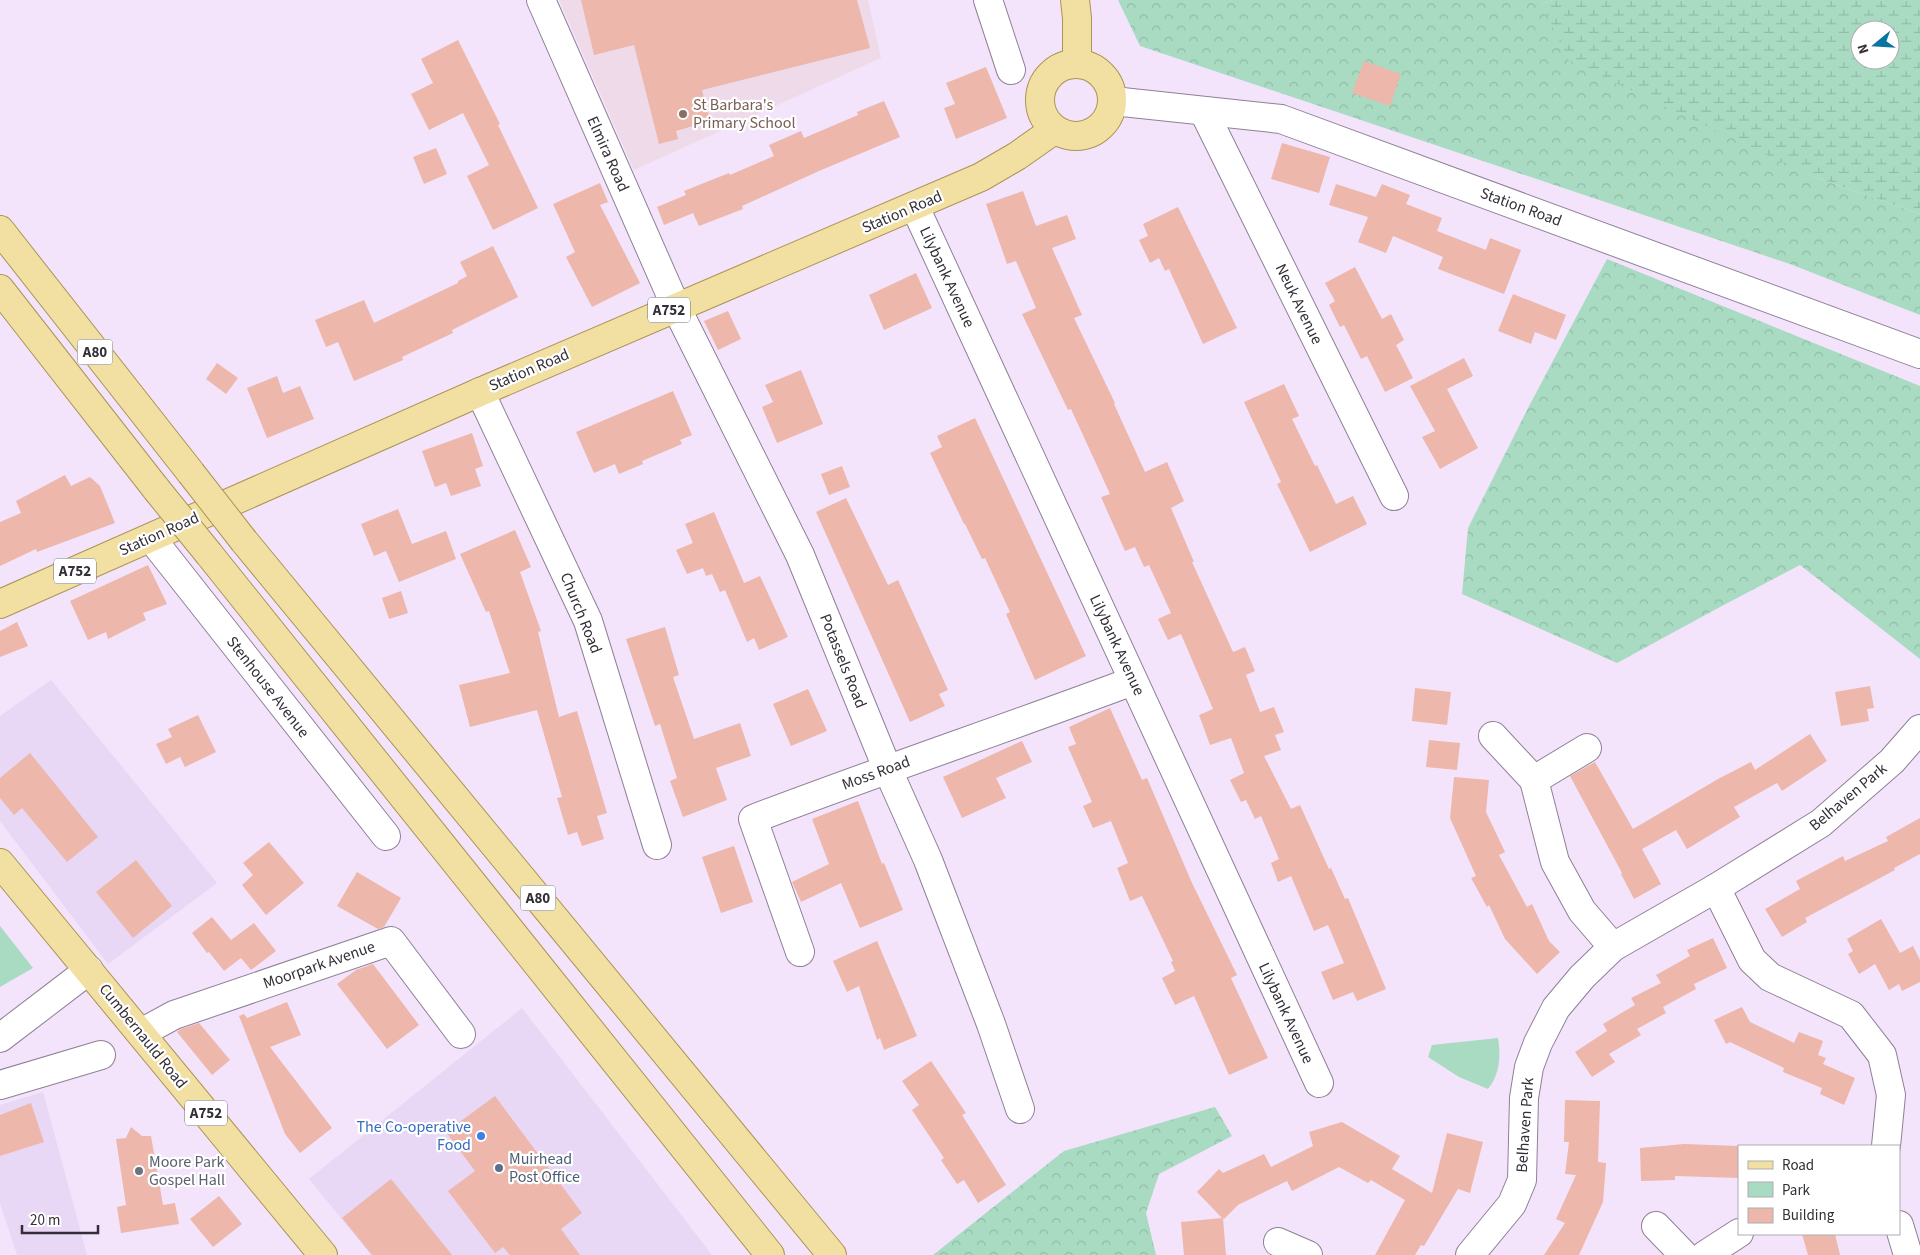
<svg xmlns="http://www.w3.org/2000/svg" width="1920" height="1255" viewBox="0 0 1920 1255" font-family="'Source Sans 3',sans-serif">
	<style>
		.built { fill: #e8d7f5 }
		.education { fill: #eedae9 }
		.green { fill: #a8dbc2 }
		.forest { fill: url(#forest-crowns) }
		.wetland { fill: url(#wetland-marsh); fill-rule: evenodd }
		.building { fill: #edb7ab }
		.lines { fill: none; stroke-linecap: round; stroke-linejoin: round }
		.minor-casing { stroke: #8e8196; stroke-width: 30 }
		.secondary-casing { stroke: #8e8196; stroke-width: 30 }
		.primary-casing { stroke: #aa9456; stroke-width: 30 }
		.minor { stroke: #fff; stroke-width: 28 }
		.secondary { stroke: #fff; stroke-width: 28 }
		.primary { stroke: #f2e0a3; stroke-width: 28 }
		.primary-bridge-casing { stroke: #aa9456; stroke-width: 30; stroke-linecap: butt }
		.primary-bridge { stroke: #f2e0a3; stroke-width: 28 }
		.education-dot { fill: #8d6e63; stroke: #fff; stroke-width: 2 }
		.shop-dot { fill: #3f7fe0; stroke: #fff; stroke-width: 2 }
		.service-dot { fill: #5c6f8a; stroke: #fff; stroke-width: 2 }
		.worship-dot { fill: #6b7280; stroke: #fff; stroke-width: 2 }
		.labels { text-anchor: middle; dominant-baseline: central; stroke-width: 4.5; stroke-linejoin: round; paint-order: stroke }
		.shield { fill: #fff; stroke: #706d73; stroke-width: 1 }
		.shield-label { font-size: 15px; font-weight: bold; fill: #332e37 }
		.education-label { font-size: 16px; fill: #785e54; stroke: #fff; text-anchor: start }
		.street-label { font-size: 16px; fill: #332e37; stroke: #fff }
		.shop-label { font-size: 16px; fill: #366cbe; stroke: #fff; text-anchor: end }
		.service-label { font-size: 16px; fill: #4e5e75; stroke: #fff; text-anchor: start }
		.worship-label { font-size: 16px; fill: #5b616d; stroke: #fff; text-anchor: start }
	</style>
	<defs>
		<pattern id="forest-crowns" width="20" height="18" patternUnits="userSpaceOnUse" patternTransform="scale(1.25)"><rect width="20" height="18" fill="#a8dbc2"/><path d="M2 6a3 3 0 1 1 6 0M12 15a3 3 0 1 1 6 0" fill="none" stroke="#91bca7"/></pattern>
		<pattern id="wetland-marsh" width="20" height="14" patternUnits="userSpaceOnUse" patternTransform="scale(1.25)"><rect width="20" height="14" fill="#a8dbc2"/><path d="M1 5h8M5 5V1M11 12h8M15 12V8" fill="none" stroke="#91bca7"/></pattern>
	</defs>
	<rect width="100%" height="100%" fill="#f3e4fc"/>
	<g class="built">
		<path d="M51 680 217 883 108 964 0 821V716Z"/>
		<path d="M522 1008 712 1255H371L309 1179Z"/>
		<path d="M43 1092 87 1255H17L0 1203V1105Z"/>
	</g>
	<path class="education" d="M559 0H868L881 58 634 170Z"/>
	<g class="green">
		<path d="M0 926 33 968 0 987Z"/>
		<path d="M1498 1038C1501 1056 1500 1074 1488 1089L1459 1077 1428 1057 1432 1045Z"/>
	</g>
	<g class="forest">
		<path d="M1118 0H1553L1542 4 1809 175 1920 214V315L1790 264 1140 46Z"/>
		<path d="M1607 259 1920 386V659L1800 565 1720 607 1617 663 1462 594 1468 528 1528 408Z"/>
		<path d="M1215 1107 1232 1136 1159 1174 1146 1213 1156 1255H933L1064 1151Z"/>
	</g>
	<path class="wetland" d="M1553 0H1920V214L1809 175 1568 60 1542 4ZM1860 30H1890V60H1860Z"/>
	<g class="building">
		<path d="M581 0H857L870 48 702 90 710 121 676 131 678 139 659 144 634 45 594 55Z"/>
		<path d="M458 40 500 124 498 125 538 208 493 230 467 176 489 165 463 113 429 130 411 94 433 83 421 59Z"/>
		<path d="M1364 61 1401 74 1390 106 1352 93Z"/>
		<path d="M986 67 1007 118 956 139 944 108 955 104 946 83Z"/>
		<path d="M884 101 900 137 819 171 742 206 743 209 699 226 693 213 664 225 657 207 686 195 684 191 729 173 730 175 774 156 769 145 801 131 804 138 858 115 857 112Z"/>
		<path d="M1282 143 1330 157 1319 193 1271 179Z"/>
		<path d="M436 148 447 174 424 184 413 157Z"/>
		<path d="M600 183 608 202 600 205 640 283 592 307 566 257 575 252 553 204Z"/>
		<path d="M1336 184 1376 197 1382 184 1410 195 1406 204 1442 218 1437 231 1486 250 1490 238 1521 250 1504 294 1438 269 1443 257 1393 236 1386 253 1358 242 1368 217 1329 205Z"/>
		<path d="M1023 191 1036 226 1067 215 1076 239 1052 248 1082 315 1074 318 1115 403 1114 404 1145 472 1167 462 1184 501 1171 508 1194 562H1192L1233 652 1245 647 1255 671 1246 675 1260 712 1274 707 1284 732 1275 735 1281 750 1264 756 1291 809 1300 805 1329 869 1331 868 1345 899 1348 898 1386 989 1357 1001 1353 992 1333 1000 1321 972 1344 963 1328 925 1314 931 1291 876 1278 882 1271 863 1279 859 1261 816 1255 819 1246 800 1241 802 1230 780 1244 773 1231 738 1210 745 1199 715 1213 709 1181 634 1168 640 1158 619 1171 613 1149 565 1144 567 1135 547 1125 551 1101 497 1110 494 1071 409 1068 410 1022 314 1036 308 1016 261 1007 264 986 204Z"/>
		<path d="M1178 207 1237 328 1203 344 1169 269 1165 271 1159 258 1150 263 1139 240 1148 236 1143 224Z"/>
		<path d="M493 246 518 297 452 330 453 333 402 357 403 360 354 381 338 342 326 347 315 320 364 300 374 323 458 283V281L467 276 460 262Z"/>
		<path d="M1355 267 1382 319 1391 314 1404 340 1396 345 1413 378 1385 392 1367 356 1361 359 1344 325 1340 327 1329 305 1335 301 1325 283Z"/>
		<path d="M916 273 932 308 884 330 869 295Z"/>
		<path d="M1513 294 1566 315 1556 340 1535 332 1531 344 1498 331Z"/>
		<path d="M728 311 741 339 718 350 704 321Z"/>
		<path d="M1464 358 1473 376 1447 389 1478 448 1440 469 1422 437 1435 431 1410 386Z"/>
		<path d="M217 363 238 378 226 394 206 379Z"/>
		<path d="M801 370 823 424 777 443 762 407 773 402 765 385Z"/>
		<path d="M277 376 283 393 300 386 314 419 267 438 247 388Z"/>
		<path d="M1284 384 1299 416 1292 419 1315 466 1317 465 1336 504 1353 496 1367 524 1310 552 1277 484 1281 482 1244 402Z"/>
		<path d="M673 391 692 435 680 440 682 444 642 461 643 464 619 474 615 464 594 473 576 432Z"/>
		<path d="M975 418 1086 656 1035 680 1006 614 1010 612 985 558 982 559 965 524H964L930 453 942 447 937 436Z"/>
		<path d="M472 433 483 466 475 469 481 486 451 496 446 483 435 487 422 451Z"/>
		<path d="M842 466 850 487 829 495 821 474Z"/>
		<path d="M65 475 71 486 90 477 100 486 115 523 37 552 36 549 0 566V522L21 513 16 501Z"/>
		<path d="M846 498 888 585 898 580 948 690 939 694 945 706 910 722 816 512Z"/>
		<path d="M398 509 412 544 446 531 456 559 399 582 386 551 374 556 361 524Z"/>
		<path d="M714 512 744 583 760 576 788 637 759 650 754 638 747 642 725 590 720 592 712 574 706 576 703 568 687 574 676 550 693 543 685 524Z"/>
		<path d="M515 530 531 567 520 572 541 631 538 632 559 717 577 711 607 813 597 816 604 839 582 846 577 832 568 835 557 798 562 797 537 710 470 727 459 685 510 673 489 611 486 612 460 554Z"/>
		<path d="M148 565 167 604 143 613 146 620 108 639 106 632 88 640 70 601Z"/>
		<path d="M401 591 408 613 389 619 382 598Z"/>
		<path d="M17 622 28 646 0 657V631Z"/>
		<path d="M665 627 679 675 673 677 694 739 740 723 751 756 716 768 727 800 683 817 670 781 677 778 660 724 655 726 626 639Z"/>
		<path d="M1870 686 1874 708 1867 709 1869 721 1841 726 1835 692Z"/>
		<path d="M1415 688 1451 692 1447 725 1412 721Z"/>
		<path d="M808 689 827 731 791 746 773 704Z"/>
		<path d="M1110 708 1142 780 1147 778 1192 883 1237 975 1231 978 1268 1058 1229 1075 1194 996 1175 1005 1162 978 1175 971 1171 962 1173 961 1142 896 1130 901 1117 868 1128 863 1111 821 1093 828 1083 806 1092 802 1068 747 1076 744 1069 727Z"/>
		<path d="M198 715 216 752 185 767 180 757 166 764 156 744 172 737 168 729Z"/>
		<path d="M1810 734 1827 761 1782 791 1777 783 1734 807 1740 817 1687 849 1676 830 1642 849 1661 884 1634 899 1621 874 1622 873 1570 776 1595 762 1633 829 1718 779 1751 762 1755 770Z"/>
		<path d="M1429 740 1460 743 1457 770 1426 767Z"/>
		<path d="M1022 741 1032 762 996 778 1006 798 962 818 943 777Z"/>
		<path d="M30 753 98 837 67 862 22 808 14 815 0 798V778Z"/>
		<path d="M1454 777 1489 780 1486 812 1505 852 1499 855 1527 907 1532 904 1549 941 1560 952 1537 974 1505 939 1489 905 1487 907 1471 878 1476 876 1450 818Z"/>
		<path d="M858 801 882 864 884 863 903 910 860 928 841 883 801 902 792 882 829 864 812 819Z"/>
		<path d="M1920 818V854L1894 868 1895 870 1805 918 1807 922 1782 937 1765 909 1800 889 1796 881 1843 856 1845 861 1888 841 1886 837Z"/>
		<path d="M269 842 304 883 266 915 242 885 253 875 243 863Z"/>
		<path d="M734 846 753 902 721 913 702 857Z"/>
		<path d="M136 860 172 906 133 938 96 892Z"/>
		<path d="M357 872 401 898 384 927 378 929 337 906Z"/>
		<path d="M212 917 231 940 254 923 276 951 251 970 241 958 224 971 209 952 207 953 192 933Z"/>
		<path d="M1881 919 1900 953 1913 946 1920 960V982L1902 991 1899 984 1889 990 1875 964 1859 974 1848 954 1853 951 1847 939Z"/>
		<path d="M1713 938 1727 968 1694 984 1696 989 1663 1007 1666 1013 1637 1029 1641 1035 1609 1054 1615 1062 1592 1077 1575 1052 1607 1031 1603 1024 1635 1005 1631 998 1661 983 1656 975 1690 956 1687 950Z"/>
		<path d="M877 941 917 1036 884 1050 880 1038 877 1040 859 986 847 992 833 961Z"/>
		<path d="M373 964 419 1025 387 1049 337 984 356 970Z"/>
		<path d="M287 1002 301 1035 270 1047 332 1128 300 1153 285 1134 239 1016 244 1014 247 1018Z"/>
		<path d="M1742 1007 1750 1022 1794 1043 1799 1032 1823 1041 1818 1055 1826 1058 1823 1064 1855 1078 1844 1105 1820 1094 1822 1088 1783 1072 1784 1068 1730 1042 1726 1044 1714 1020Z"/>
		<path d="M199 1023 230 1060 212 1075 177 1032 181 1029Z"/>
		<path d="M931 1061 966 1113 962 1115 1006 1185 978 1203 964 1180 957 1184 941 1160 944 1158 912 1110 919 1105 902 1081Z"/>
		<path d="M495 1096 582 1213 561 1229 580 1255H510L503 1247 495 1253 448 1191 475 1171 446 1132Z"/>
		<path d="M1565 1100 1600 1101 1598 1162 1606 1163 1603 1202 1579 1255H1544L1565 1223 1556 1219 1576 1175 1565 1174 1569 1142H1564Z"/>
		<path d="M31 1103 44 1142 0 1156V1115Z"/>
		<path d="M1342 1122 1400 1156 1392 1169 1432 1193 1447 1133 1483 1142 1470 1193 1458 1189 1424 1246 1421 1245 1415 1255H1375L1405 1200 1371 1180 1368 1183 1339 1167 1292 1191 1287 1181 1238 1205 1224 1219 1223 1218 1226 1255H1184L1181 1222 1222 1218 1197 1192 1219 1169 1223 1173 1264 1154 1271 1167 1313 1146 1309 1132Z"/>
		<path d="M131 1127 142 1136H151L163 1205 175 1203 179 1224 121 1233 117 1207 126 1205 116 1139 126 1138Z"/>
		<path d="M1684 1144 1739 1146V1178L1675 1176V1180L1641 1181 1640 1148Z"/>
		<path d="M391 1179 452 1255H372L342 1218Z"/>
		<path d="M219 1196 242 1224 213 1247 190 1219Z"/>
		<path d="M1802 1234H1835L1840 1255H1808Z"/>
	</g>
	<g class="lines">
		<g class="minor-casing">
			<g id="minor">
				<path d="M541 0 676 307 800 555 887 768 928 860 991 1024 1020 1109"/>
				<path d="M988 0 1011 70"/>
				<path d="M1113 101 1281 119 1920 354"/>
				<path d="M1204 112 1394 496"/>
				<path d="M915 207 1319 1083"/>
				<path d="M480 392 588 621 657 845"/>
				<path d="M151 538 386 836"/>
				<path d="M1493 736 1534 780"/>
				<path d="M1587 748 1534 780 1555 862 1582 911 1613 947"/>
				<path d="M1716 888 1821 823 1892 761 1920 729"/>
				<path d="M800 952 753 819C879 771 1007 728 1133 681"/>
				<path d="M141 1033 174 1015 391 941 461 1034"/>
				<path d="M0 1085 101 1055"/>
				<path d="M1899 1225 1908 1255"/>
				<path d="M1656 1226 1684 1255"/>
				<path d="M1278 1242 1308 1255"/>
				<path d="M1470 1255 1512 1204 1522 1180 1524 1098 1529 1067 1538 1043 1556 1008 1582 977 1613 947 1716 888 1752 960 1770 977 1851 1015 1882 1055 1891 1095 1886 1146"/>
				<path d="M1705 1255 1739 1233"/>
			</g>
		</g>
		<g class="secondary-casing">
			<path id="secondary" d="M0 1038 89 970"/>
		</g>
		<g class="primary-casing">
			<g id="primary">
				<path d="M1075 0 1077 18V64"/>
				<circle cx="1076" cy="100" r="36"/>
				<path d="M0 230 191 473"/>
				<path d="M0 289 157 490"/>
				<path d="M244 541 832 1255"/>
				<path d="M209 554 770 1255"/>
				<path d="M0 604 480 392 981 177 1017 156 1054 130"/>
				<path d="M0 863 323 1255"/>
			</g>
		</g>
		<use href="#minor" class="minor"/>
		<use href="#secondary" class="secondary"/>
		<use href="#primary" class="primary"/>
		<g class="primary-bridge-casing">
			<g id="primary-bridge">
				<path d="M191 473 244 541"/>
				<path d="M157 490 209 554"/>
			</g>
		</g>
		<use href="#primary-bridge" class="primary-bridge"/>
	</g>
	<circle class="education-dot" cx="683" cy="114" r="5"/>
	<circle class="shop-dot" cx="481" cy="1136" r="5"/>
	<circle class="service-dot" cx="499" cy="1168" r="5"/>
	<circle class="worship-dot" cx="139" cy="1171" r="5"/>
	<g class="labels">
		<g class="shield">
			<rect x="648" y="297.5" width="42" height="25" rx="4"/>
			<rect x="77.5" y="339.5" width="35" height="25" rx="4"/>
			<rect x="54" y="558.5" width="42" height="25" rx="4"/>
			<rect x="520.5" y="885.5" width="35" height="25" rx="4"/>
			<rect x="185" y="1100.5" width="42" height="25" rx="4"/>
		</g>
		<g class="shield-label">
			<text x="669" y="310">A752</text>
			<text x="95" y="352">A80</text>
			<text x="75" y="571">A752</text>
			<text x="538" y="898">A80</text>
			<text x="206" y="1113">A752</text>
		</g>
		<g class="education-label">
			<text x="693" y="105">St Barbara's<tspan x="693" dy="18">Primary School</tspan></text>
		</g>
		<g class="street-label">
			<text transform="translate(608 154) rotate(66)">Elmira Road</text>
			<text transform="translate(1521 207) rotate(20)">Station Road</text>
			<text transform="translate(902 212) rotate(-23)">Station Road</text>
			<text transform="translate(947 277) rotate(65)">Lilybank Avenue</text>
			<text transform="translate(1299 304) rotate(64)">Neuk Avenue</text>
			<text transform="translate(529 370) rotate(-23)">Station Road</text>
			<text transform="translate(159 534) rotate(-24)">Station Road</text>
			<text transform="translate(581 613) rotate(68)">Church Road</text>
			<text transform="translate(1117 645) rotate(65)">Lilybank Avenue</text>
			<text transform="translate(843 661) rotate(68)">Potassels Road</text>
			<text transform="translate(268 687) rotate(52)">Stenhouse Avenue</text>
			<text transform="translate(876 773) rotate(-20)">Moss Road</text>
			<text transform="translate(1848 797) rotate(-40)">Belhaven Park</text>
			<text transform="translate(319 965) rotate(-19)">Moorpark Avenue</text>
			<text transform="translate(1286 1013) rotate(65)">Lilybank Avenue</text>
			<text transform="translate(143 1036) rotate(51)">Cumbernauld Road</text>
			<text transform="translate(1525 1125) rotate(-86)">Belhaven Park</text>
		</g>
		<g class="shop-label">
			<text x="471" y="1127">The Co-operative<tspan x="471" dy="18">Food</tspan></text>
		</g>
		<g class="service-label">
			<text x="509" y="1159">Muirhead<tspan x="509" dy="18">Post Office</tspan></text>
		</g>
		<g class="worship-label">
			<text x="149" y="1162">Moore Park<tspan x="149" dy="18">Gospel Hall</tspan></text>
		</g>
	</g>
	<rect x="1738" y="1145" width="162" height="90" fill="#ffffff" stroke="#adabaf"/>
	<rect x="1748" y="1161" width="25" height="8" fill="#f2e0a3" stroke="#adabaf"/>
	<text x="1782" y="1170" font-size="15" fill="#332e37">Road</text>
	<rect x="1748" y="1182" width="25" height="15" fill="#a8dbc2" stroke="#adabaf"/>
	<text x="1782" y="1195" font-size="15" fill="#332e37">Park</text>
	<rect x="1748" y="1208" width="25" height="15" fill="#edb7ab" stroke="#adabaf"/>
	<text x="1782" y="1220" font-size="15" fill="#332e37">Building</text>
	<g transform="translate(1875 45) rotate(252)"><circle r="24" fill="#ffffff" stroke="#adabaf"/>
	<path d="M0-4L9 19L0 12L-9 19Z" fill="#0a74a0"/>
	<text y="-8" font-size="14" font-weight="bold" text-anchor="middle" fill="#332e37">N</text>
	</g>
	<path d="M22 1225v8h76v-8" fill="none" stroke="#332e37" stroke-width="2.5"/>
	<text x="30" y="1225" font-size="15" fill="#332e37" stroke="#ffffff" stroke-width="4" paint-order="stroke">20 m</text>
</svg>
